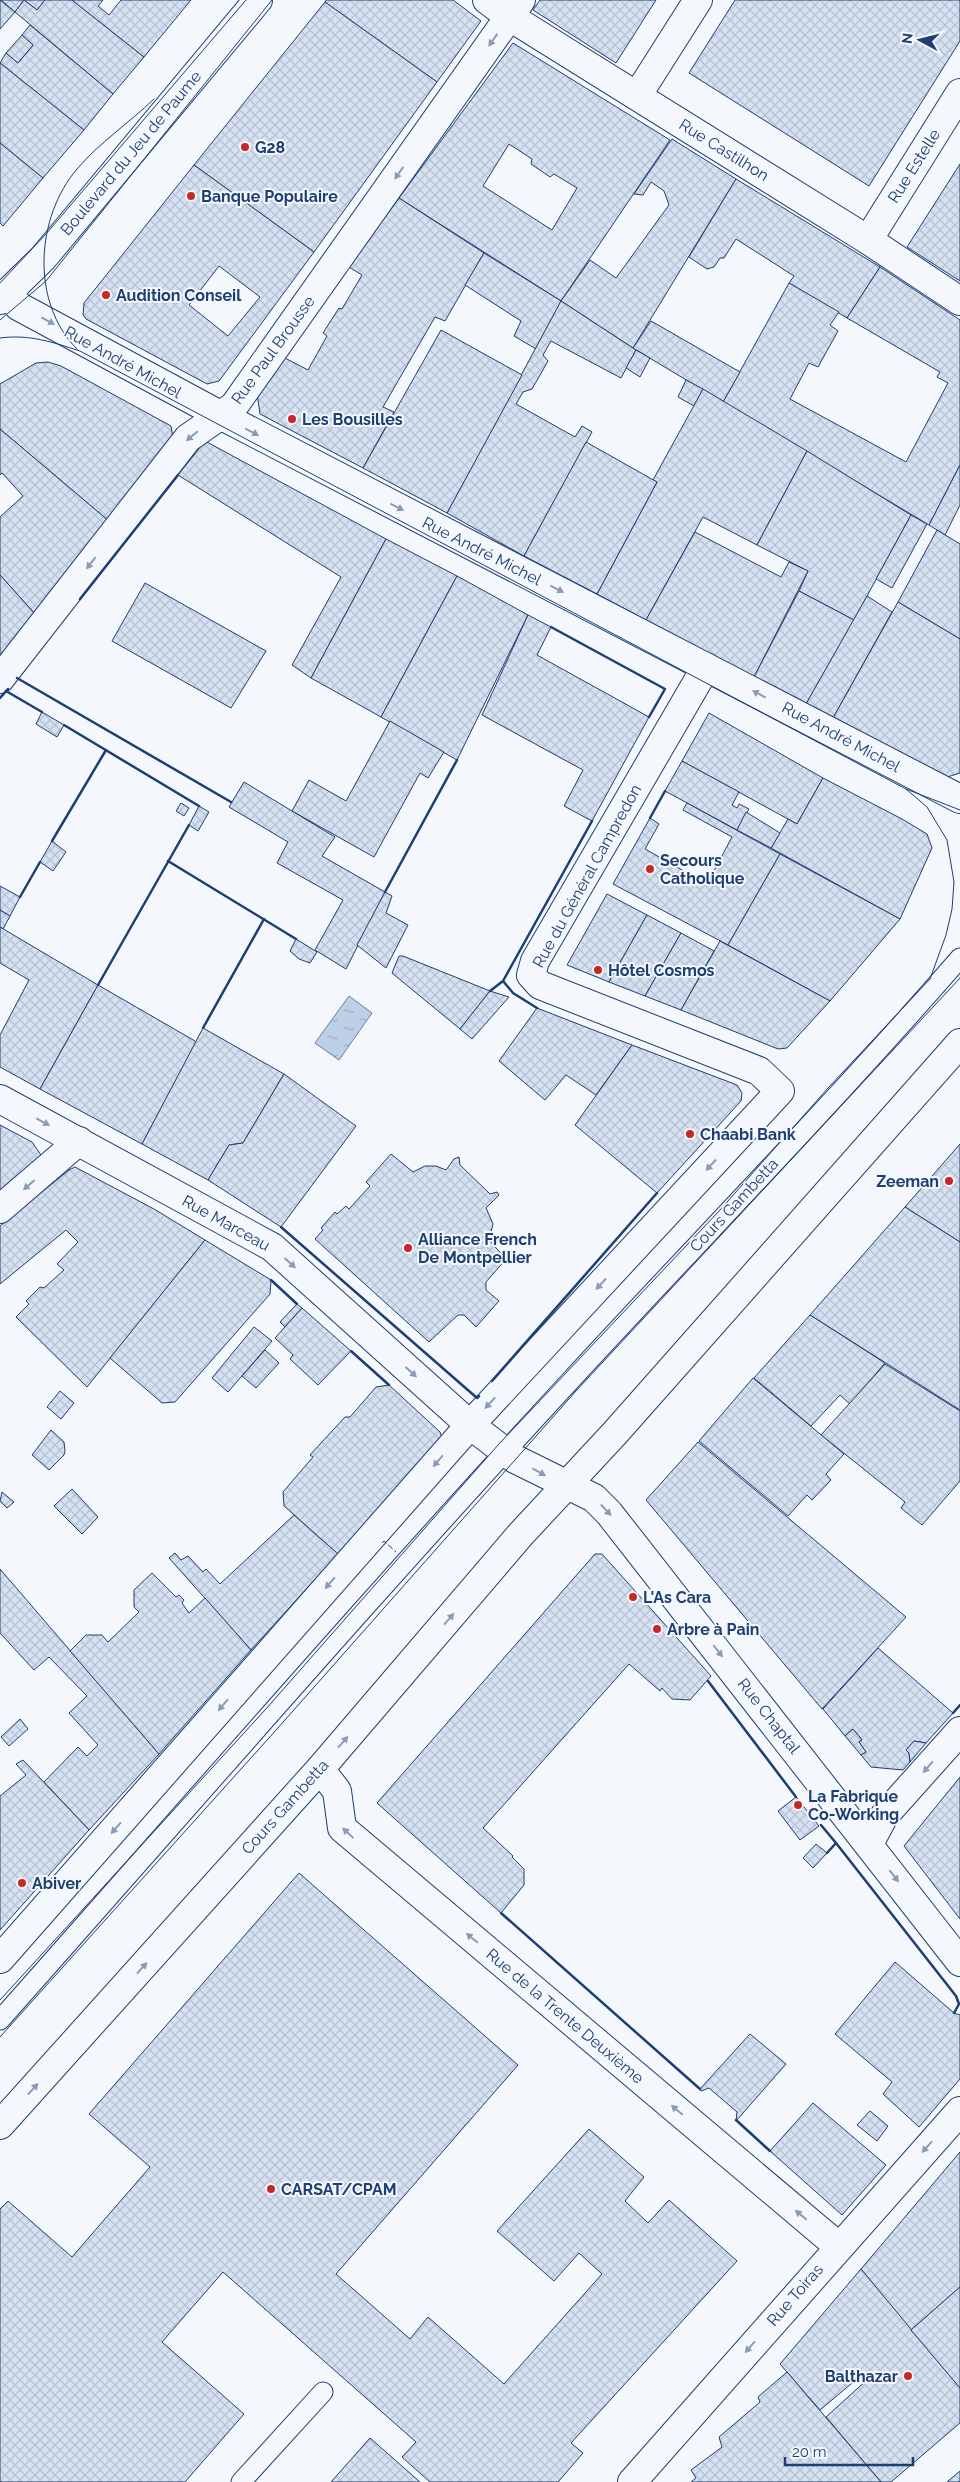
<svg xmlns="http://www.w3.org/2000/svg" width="960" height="2482" viewBox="0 0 960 2482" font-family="Raleway,sans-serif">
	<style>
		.water { fill: url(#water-ripples); stroke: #687fa3 }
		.building { fill: url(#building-cross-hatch); stroke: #1d3f73; fill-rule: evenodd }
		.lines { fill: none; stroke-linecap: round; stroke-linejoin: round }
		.lane-casing { stroke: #1d3f73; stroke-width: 21 }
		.street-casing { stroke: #1d3f73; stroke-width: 30 }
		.lane { stroke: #f4f7fb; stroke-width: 19 }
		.street { stroke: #f4f7fb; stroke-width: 28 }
		.tram { stroke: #1d3f73; stroke-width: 1 }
		.fence { stroke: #1d3f73; stroke-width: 1; stroke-dasharray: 6 2.5; stroke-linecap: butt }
		.wall { stroke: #1d3f73; stroke-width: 2.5 }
		.oneway { fill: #889bb7 }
		.poi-dot { fill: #c62828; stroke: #f4f7fb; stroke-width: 2 }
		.labels { text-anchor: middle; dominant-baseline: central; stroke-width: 4; stroke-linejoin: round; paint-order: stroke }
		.poi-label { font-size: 16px; font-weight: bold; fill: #1d3f73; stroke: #f4f7fb; text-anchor: start }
		.street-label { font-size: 16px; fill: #1d3f73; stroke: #f4f7fb }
	</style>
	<defs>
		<pattern id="water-ripples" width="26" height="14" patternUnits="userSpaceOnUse" patternTransform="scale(1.25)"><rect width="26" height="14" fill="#bed0e5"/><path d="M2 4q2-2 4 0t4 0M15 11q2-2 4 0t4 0" fill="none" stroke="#9aaabe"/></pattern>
		<pattern id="building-cross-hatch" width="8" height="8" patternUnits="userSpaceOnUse" patternTransform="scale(1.25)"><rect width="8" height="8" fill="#d5e0f0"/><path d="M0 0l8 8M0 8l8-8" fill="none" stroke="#b6c1d1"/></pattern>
	</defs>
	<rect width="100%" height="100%" fill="#f4f7fb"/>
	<path class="water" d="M349 996 372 1013 339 1060 315 1043Z"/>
	<g class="building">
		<path d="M0 0 15 12 0 29Z"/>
		<path d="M1 0H24L15 12Z"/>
		<path d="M24 0H45L37 10Z"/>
		<path d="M24 0 37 10 45 0H72L144 57 113 94 15 12Z"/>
		<path d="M72 0H103L98 6 109 15 121 0H191L144 57Z"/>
		<path d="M326 0H453L481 21 437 82 325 2Z"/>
		<path d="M540 0H656L616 63 533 10Z"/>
		<path d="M735 0H960V41L869 186 689 73Z"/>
		<path d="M325 2 437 82 314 252 194 165Z"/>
		<path d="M30 25 113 94 84 130 0 63 6 53 18 63 33 45 22 35Z"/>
		<path d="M22 35 33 45 18 63 6 53Z"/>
		<path d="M513 43 670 140 561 301 399 198ZM509 144 532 159 531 164 550 177 554 174 577 188 552 230 483 186Z"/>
		<path d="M0 63 84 130 43 178 0 143Z"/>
		<path d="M672 139 736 179 633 348 561 301 590 260 616 278 669 205 664 191 651 182 643 195 634 194Z"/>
		<path d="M0 143 43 178 3 226 0 223Z"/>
		<path d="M960 164V281L907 247Z"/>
		<path d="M194 165 314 252 219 381 207 384 86 319 83 315 84 303ZM219 266 260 297 228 336 189 305Z"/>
		<path d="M736 179 880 267 847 318 789 283 794 276 736 239 724 258H720L714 267 707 269 689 257Z"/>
		<path d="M399 198 484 253 445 321 435 317 383 407 394 412 363 468 260 414 257 393 283 357 308 370 327 336 323 333 339 308 342 309 362 275 349 267Z"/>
		<path d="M484 253 561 301 536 349 514 336 521 321 465 285Z"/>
		<path d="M880 267 960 320V465L929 525 723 402 789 283 839 312 830 325 838 331 818 367 809 363 790 399 906 462 948 383 937 377 940 372 847 318Z"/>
		<path d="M561 301 636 350 621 378 551 341 543 355 548 361 532 389 523 392 516 404 575 437 582 426 592 432 524 556 447 513Z"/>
		<path d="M651 321 740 372 723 402 633 348Z"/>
		<path d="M441 330 522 375 447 513 363 468Z"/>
		<path d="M636 350 650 358 640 377 626 368Z"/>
		<path d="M48 362 61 366 171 426 173 439 110 522 0 429V384L36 363Z"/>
		<path d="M686 380 703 389 694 406 678 397Z"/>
		<path d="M703 389 807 451 757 545 703 517 646 620 597 594 657 482 653 480Z"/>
		<path d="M0 429 110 522 35 614 0 575V517L23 496 2 473 0 475Z"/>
		<path d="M205 441 386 539 311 678 292 665 341 577 178 475Z"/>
		<path d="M586 442 657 482 597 594 524 556Z"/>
		<path d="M807 451 911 515 854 620 799 591 808 571 757 545Z"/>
		<path d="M960 465V505L945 535 929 525Z"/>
		<path d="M911 515 927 524 892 588 876 579Z"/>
		<path d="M937 530 960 544V639L898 602Z"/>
		<path d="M695 532 781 577 789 562 808 571 754 677 646 620Z"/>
		<path d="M386 539 457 576 381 717 311 678Z"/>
		<path d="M0 575 35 614 0 657Z"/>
		<path d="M457 576 528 615 457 760 381 717Z"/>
		<path d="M145 583 266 651 231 708 112 641Z"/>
		<path d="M799 591 854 620 806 704 754 677Z"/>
		<path d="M867 596 892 612 833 718 806 704Z"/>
		<path d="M898 602 960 639V773L944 778 833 718Z"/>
		<path d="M528 615 551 627 537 655 649 717 592 821 564 806 583 770 482 715Z"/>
		<path d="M42 712 64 725 57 737 36 724Z"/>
		<path d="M709 713 823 778 797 824 682 761Z"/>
		<path d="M390 721 444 752 428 778 420 773 374 857 292 811 309 780 346 801Z"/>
		<path d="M682 761 739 792 732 805 737 808 739 804 749 809 737 830 665 791Z"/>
		<path d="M823 778 902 819 927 834 932 848 900 919 771 848 788 819 797 824Z"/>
		<path d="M244 782 335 837 322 856 385 892 346 969 315 950 343 900 277 863 288 842 229 807Z"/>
		<path d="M181 803 189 808 184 816 176 811Z"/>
		<path d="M687 803 780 854 728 945 613 884 650 818 659 824 645 849 707 884 732 837 683 810Z"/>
		<path d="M199 806 209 812 198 831 189 825Z"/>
		<path d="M746 812 780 833 771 848 737 830Z"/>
		<path d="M52 841 66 852 53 871 40 862Z"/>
		<path d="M780 854 900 919 830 1001 728 945Z"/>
		<path d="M0 886 20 897 10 916 0 910Z"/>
		<path d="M385 892 392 896 386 913 408 925 386 968 357 945Z"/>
		<path d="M607 894 647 915 609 982 567 965Z"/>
		<path d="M0 910 10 916 3 929 0 927Z"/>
		<path d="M647 915 681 933 645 996 609 982Z"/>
		<path d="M0 927 98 985 40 1089 0 1067V1035L29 980 0 963Z"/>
		<path d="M681 933 714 951 681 1010 645 996Z"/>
		<path d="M296 939 317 952 310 963 299 959 290 951Z"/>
		<path d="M720 941 830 1001 787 1048 778 1049 681 1010Z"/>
		<path d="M399 956H403L490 991 460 1029 392 973Z"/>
		<path d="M98 985 195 1041 196 1043 142 1144 40 1089Z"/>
		<path d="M490 991 509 997 472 1039 460 1029Z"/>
		<path d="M537 1008 632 1045 596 1095 566 1075 545 1100 499 1061Z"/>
		<path d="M203 1028 284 1074 243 1143 229 1145 208 1180 142 1144Z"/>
		<path d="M632 1045 737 1085 742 1093 741 1101 657 1193 575 1125Z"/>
		<path d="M284 1074 356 1126 281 1227 208 1180 229 1145 243 1143Z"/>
		<path d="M0 1125 32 1142 41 1155 40 1159 0 1195Z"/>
		<path d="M960 1144V1242L905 1207Z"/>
		<path d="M391 1154 413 1172 425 1166H436L446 1170 454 1159 459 1157 460 1165 490 1194 497 1192 499 1195 486 1208 493 1224 489 1240 506 1259 486 1282V1290L499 1301 476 1327 464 1315H458L429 1342 315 1239 323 1230 321 1228 335 1212 337 1214 346 1206 349 1209 370 1186 366 1182Z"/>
		<path d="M75 1167 154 1209 205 1240 87 1387 16 1317 29 1304 26 1301 40 1287 44 1288 64 1270 57 1264 78 1242 66 1230 0 1284V1226L69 1170Z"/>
		<path d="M905 1207 960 1242V1410L810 1315Z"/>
		<path d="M205 1240 271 1280 270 1294 175 1402 162 1403 110 1358Z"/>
		<path d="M297 1304 302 1308 285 1327 280 1322Z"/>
		<path d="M302 1308 351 1351 318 1385 290 1359 293 1355 275 1338Z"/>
		<path d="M810 1315 885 1363 850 1404 840 1395 811 1426 754 1378Z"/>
		<path d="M254 1327 272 1341 228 1392 212 1378Z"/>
		<path d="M265 1350 279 1363 256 1388 242 1376Z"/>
		<path d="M885 1364 960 1411V1481L922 1525 901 1508 905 1502 821 1435Z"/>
		<path d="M753 1378 844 1454 826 1474 831 1480 812 1500 807 1495 788 1516 699 1441Z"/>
		<path d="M389 1385 440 1432 442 1438 338 1554 284 1506 283 1492 313 1457 310 1455 345 1417H350L376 1387Z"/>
		<path d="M60 1391 74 1403 61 1419 47 1407Z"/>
		<path d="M51 1430 64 1442 65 1451 64 1455 49 1470 32 1455Z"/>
		<path d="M698 1442 906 1617 822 1709 646 1500Z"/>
		<path d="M72 1489 98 1517 82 1534 54 1506Z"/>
		<path d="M2 1492 14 1502 7 1508 0 1501Z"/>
		<path d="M294 1515 338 1554 251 1650 169 1558 175 1553 181 1560 188 1556 203 1572 206 1569 220 1584Z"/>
		<path d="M595 1554H602L711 1676 690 1700 672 1699 662 1688 660 1691 629 1664 483 1828 513 1856 512 1857 524 1869V1885L501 1913 377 1803Z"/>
		<path d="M0 1569 159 1754 89 1830 44 1782 78 1747 87 1756 98 1745 69 1713 87 1696 49 1657 34 1670 0 1633Z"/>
		<path d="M152 1573 176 1597 179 1595 184 1600 182 1603 189 1613 205 1598 251 1650 159 1754 70 1651 86 1635H102L108 1642 139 1612 134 1607V1590Z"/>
		<path d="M878 1648 953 1713 926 1743 914 1741 906 1750 909 1753 910 1762 903 1770 871 1767 861 1755 866 1752 859 1742 862 1740 853 1729 845 1736 823 1709Z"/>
		<path d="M20 1719 28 1729 9 1746 1 1737Z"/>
		<path d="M853 1729 862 1740 859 1742 866 1752 861 1755 845 1736Z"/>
		<path d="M914 1741 926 1743 910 1762 909 1753 906 1750Z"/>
		<path d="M23 1760 89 1830 0 1930V1796L26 1775 16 1764Z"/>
		<path d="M960 1777V1919L904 1846Z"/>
		<path d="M796 1797 819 1826 800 1840 778 1811Z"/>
		<path d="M816 1844 827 1853 813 1868 803 1858Z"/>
		<path d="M299 1873 518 2065 336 2274 410 2339 428 2317 504 2384 602 2274 579 2253 554 2281 497 2231 589 2129 644 2177 625 2201 648 2223 669 2200 737 2261 571 2443 583 2453 558 2482H430L402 2457 416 2442 223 2272 162 2342 244 2414 185 2482H0V2209L8 2201 72 2257 150 2167 89 2114Z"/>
		<path d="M895 1962 954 2013 960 2015V2079L919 2127 883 2094 892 2082 835 2034Z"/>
		<path d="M750 2034 786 2064 736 2121 737 2112 709 2088 701 2091 700 2089Z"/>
		<path d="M813 2103 886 2165 842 2215 770 2151Z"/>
		<path d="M870 2111 888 2126 877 2141 857 2125Z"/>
		<path d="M960 2152V2287L911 2330 861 2269Z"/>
		<path d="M861 2269 960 2388V2423L891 2482H881L826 2417 869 2378 864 2373 820 2410 780 2364Z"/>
		<path d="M960 2287V2388L911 2330Z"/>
		<path d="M787 2372 881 2482H691L696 2478 691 2470 722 2447 719 2437 760 2402 758 2397Z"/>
		<path d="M370 2438 420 2482H331Z"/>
		<path d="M960 2471V2482H947Z"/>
	</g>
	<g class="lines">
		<g class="lane-casing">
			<g id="lane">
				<path d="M0 2020C189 1807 376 1591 570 1381 700 1240 834 1103 960 958"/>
				<path d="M241 2482 323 2392"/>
			</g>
		</g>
		<g class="street-casing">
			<g id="street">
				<path d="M487 0 510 17 868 240 960 301"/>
				<path d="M637 96 698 0"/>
				<path d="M868 240 960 93"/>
				<path d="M10 293 18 306 220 415 960 799"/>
				<path d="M0 300 43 258 258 0"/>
				<path d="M0 679 188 438 234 406 521 0"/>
				<path d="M0 1099 272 1247 470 1425 515 1459 594 1498 609 1513 960 1962"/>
				<path d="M0 1209 79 1141"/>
				<path d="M320 1769 337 1791 342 1828 838 2246"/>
				<path d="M869 1844 884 1816 960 1731"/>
				<path d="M0 1959 470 1425 780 1091 759 1071 540 985 531 975 535 961 706 667"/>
				<path d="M0 2125 320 1769 521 1534 615 1433 960 1043"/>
				<path d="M632 2482 960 2111"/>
			</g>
		</g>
		<use href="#lane" class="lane"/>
		<use href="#street" class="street"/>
		<g class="tram">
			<path d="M0 283 46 234 246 0"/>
			<path d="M0 320 46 281 272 0"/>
			<path d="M0 338C29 334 52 342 80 351L906 789 960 810"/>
			<path d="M77 349C30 302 36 217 77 169 99 143 129 123 154 99"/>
			<path d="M0 2000 265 1710 498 1445 720 1210 828 1088 930 979 946 935 952 909 954 882 947 840 927 807 906 789"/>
			<path d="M0 2037 277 1729 576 1391 960 978"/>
		</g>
		<path class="fence" d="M382 1543 384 1541 396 1552"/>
		<g class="wall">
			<path d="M80 599 178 475"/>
			<path d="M551 627 665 689 649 717"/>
			<path d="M17 678 231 802"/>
			<path d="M6 691 42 712"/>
			<path d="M0 698 8 689"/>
			<path d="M64 725 199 806"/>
			<path d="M650 818 665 791"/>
			<path d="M52 841 106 750"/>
			<path d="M168 861 296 939"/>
			<path d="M385 892 457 760"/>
			<path d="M20 897 40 862"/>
			<path d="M98 985 189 825"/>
			<path d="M490 991 503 981"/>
			<path d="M537 1008 513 993 503 981 592 821"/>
			<path d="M203 1028 264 919"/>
			<path d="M281 1227 477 1398 479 1396"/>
			<path d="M271 1280 297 1304"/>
			<path d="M351 1351 389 1385"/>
			<path d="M492 1381 657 1193"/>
			<path d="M708 1681 796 1797"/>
			<path d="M953 1713 960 1705"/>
			<path d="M821 1825 836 1843"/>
			<path d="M827 1853 836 1843 956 1996 959 2004 954 2013"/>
			<path d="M501 1913 700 2089"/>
			<path d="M736 2120 770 2151"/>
		</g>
	</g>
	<defs><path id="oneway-solid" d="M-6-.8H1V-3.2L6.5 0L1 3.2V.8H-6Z" transform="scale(1.25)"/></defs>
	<g class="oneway">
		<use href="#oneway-solid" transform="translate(493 40) rotate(125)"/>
		<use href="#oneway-solid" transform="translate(399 173) rotate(125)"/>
		<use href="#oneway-solid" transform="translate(48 321) rotate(28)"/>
		<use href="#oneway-solid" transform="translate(252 432) rotate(27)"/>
		<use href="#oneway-solid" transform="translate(192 436) rotate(140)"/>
		<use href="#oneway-solid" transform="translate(397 507) rotate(27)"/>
		<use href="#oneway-solid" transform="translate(91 563) rotate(128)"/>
		<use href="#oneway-solid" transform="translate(557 589) rotate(27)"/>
		<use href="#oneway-solid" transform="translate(759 694) rotate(-152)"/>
		<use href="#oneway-solid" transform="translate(43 1122) rotate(28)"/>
		<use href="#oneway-solid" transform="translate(711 1165) rotate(133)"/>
		<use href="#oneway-solid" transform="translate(29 1185) rotate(139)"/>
		<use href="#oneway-solid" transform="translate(290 1263) rotate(42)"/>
		<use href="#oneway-solid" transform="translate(601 1284) rotate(133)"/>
		<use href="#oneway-solid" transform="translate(411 1372) rotate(42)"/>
		<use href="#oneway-solid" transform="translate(490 1403) rotate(133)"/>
		<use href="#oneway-solid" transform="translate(438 1461) rotate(131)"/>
		<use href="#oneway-solid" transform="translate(539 1472) rotate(29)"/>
		<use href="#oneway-solid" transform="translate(606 1510) rotate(47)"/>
		<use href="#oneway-solid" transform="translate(330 1583) rotate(131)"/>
		<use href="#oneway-solid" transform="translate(449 1619) rotate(-49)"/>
		<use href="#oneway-solid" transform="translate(718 1651) rotate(52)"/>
		<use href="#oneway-solid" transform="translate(223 1705) rotate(131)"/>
		<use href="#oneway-solid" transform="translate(343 1742) rotate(-49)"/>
		<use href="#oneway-solid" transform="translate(928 1767) rotate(131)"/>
		<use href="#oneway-solid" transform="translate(116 1828) rotate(131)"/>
		<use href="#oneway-solid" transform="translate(348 1833) rotate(-137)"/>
		<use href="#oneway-solid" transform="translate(894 1876) rotate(52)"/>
		<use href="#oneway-solid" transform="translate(472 1938) rotate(-140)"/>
		<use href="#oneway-solid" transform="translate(142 1968) rotate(-48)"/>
		<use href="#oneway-solid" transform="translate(33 2089) rotate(-47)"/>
		<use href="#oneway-solid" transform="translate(677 2110) rotate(-140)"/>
		<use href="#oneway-solid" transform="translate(927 2147) rotate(132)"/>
		<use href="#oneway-solid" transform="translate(801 2215) rotate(-140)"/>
		<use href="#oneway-solid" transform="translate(750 2347) rotate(131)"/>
	</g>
	<g class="poi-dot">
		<circle cx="245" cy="147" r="5"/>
		<circle cx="191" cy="196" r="5"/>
		<circle cx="106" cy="295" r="5"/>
		<circle cx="292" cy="419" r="5"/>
		<circle cx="650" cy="869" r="5"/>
		<circle cx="598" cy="970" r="5"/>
		<circle cx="690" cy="1134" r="5"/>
		<circle cx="949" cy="1181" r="5"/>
		<circle cx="408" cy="1248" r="5"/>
		<circle cx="633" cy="1597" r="5"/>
		<circle cx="657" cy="1629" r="5"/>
		<circle cx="798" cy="1805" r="5"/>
		<circle cx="22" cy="1883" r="5"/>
		<circle cx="271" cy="2189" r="5"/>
		<circle cx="908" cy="2376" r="5"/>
	</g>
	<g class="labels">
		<g class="poi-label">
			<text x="255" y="147">G28</text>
			<text x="201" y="196">Banque Populaire</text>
			<text x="116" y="295">Audition Conseil</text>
			<text x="302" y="419">Les Bousilles</text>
			<text x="660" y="860">Secours<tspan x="660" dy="18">Catholique</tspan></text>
			<text x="608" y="970">Hôtel Cosmos</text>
			<text x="700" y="1134">Chaabi Bank</text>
			<text x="939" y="1181" text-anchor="end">Zeeman</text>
			<text x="418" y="1239">Alliance French<tspan x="418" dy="18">De Montpellier</tspan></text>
			<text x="643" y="1597">L'As Cara</text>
			<text x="667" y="1629">Arbre à Pain</text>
			<text x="808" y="1796">La Fabrique<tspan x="808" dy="18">Co-Working</tspan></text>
			<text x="32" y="1883">Abiver</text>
			<text x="281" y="2189">CARSAT/CPAM</text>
			<text x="898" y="2376" text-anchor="end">Balthazar</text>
		</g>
		<g class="street-label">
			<text transform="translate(724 150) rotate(32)">Rue Castilhon</text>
			<text transform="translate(131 153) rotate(-50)">Boulevard du Jeu de Paume</text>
			<text transform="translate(914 166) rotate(-58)">Rue Estelle</text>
			<text transform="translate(273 350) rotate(-54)">Rue Paul Brousse</text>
			<text transform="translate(123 362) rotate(29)">Rue André Michel</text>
			<text transform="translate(482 551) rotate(27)">Rue André Michel</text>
			<text transform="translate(841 737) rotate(28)">Rue André Michel</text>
			<text transform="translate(587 876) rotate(-61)">Rue du Général Campredon</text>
			<text transform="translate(734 1205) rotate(-47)">Cours Gambetta</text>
			<text transform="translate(226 1223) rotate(29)">Rue Marceau</text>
			<text transform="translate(769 1716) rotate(52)">Rue Chaptal</text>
			<text transform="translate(285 1807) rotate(-48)">Cours Gambetta</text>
			<text transform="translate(565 2016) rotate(40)">Rue de la Trente Deuxième</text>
			<text transform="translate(795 2295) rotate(-49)">Rue Toiras</text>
		</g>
	</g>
	<g transform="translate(920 40) rotate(277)" stroke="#f4f7fb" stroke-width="4" paint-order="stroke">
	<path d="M0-4L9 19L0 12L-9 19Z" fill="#1d3f73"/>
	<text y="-8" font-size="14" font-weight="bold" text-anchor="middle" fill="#1d3f73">N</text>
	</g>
	<path d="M785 2457v8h128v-8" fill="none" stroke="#1d3f73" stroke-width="2.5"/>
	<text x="792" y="2457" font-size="15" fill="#1d3f73" stroke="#f4f7fb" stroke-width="4" paint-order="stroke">20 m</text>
</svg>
